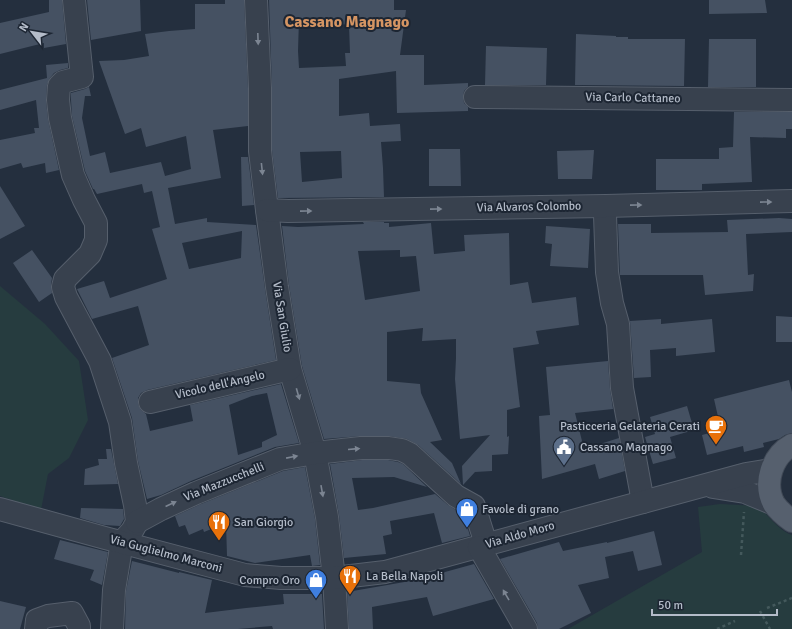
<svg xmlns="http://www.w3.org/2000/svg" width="792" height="629" viewBox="0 0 792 629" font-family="Signika,sans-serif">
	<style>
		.green { fill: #263c3f }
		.building { fill: #455162; fill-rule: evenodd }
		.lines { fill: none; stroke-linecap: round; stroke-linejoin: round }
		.minor-casing { stroke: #565f6c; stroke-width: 24 }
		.major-casing { stroke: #414a57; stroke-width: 24 }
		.path { stroke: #44595c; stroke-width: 2.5; stroke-dasharray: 3 3; stroke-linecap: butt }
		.minor { stroke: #38414e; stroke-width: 22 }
		.major { stroke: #56606e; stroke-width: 22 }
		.oneway { fill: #7c8592 }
		.labels { text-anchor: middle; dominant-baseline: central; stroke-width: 4; stroke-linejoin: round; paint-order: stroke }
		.street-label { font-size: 12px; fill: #b4bcc9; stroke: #1d2633 }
		.poi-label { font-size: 12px; fill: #b4bcc9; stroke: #1d2633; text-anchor: start }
		.district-label { font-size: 16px; font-weight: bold; fill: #d59563; stroke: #1d2633 }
	</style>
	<rect width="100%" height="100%" fill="#242f3e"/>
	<g class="green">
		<path d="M0 286 45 324 79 361 88 420 69 458 48 474 41 510 0 496Z"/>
		<path d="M720 504 759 506C768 516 780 531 792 535V629H568L702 552 698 507Z"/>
	</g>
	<g class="building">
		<path d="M49 0H62L66 44 44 48V43L0 54V23L49 12Z"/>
		<path d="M87 0H140L141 31 91 40Z"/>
		<path d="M225 0H244L248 88V126L213 130 221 178 168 188 175 224 207 218V222L256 225 265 289 276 360 147 390 141 393 138 398V404L141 410 146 414 150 431 193 421 190 405 281 384 299 443 275 447 191 481 161 495 147 499 138 461 132 418 112 358 149 345 138 306 92 319 77 289 104 281 110 298 167 279 152 229 160 227 152 191 144 193 142 184 97 194 94 189H93L85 171 72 116 71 100V93L85 89 89 87 91 96H85L82 118 90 156 105 152 110 173 161 162 165 176 191 169 186 136 146 147 141 128 125 134 99 61 124 60 149 56 145 34 169 31 195 29V4H225ZM242 231 241 258 189 269 182 243ZM267 393 277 435 262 442V447L238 455 229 405 252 396Z"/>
		<path d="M269 0H394V10H406L400 55H424V85L468 83V87L464 91 463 97 464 103 468 107V111L397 113 396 71 339 79V116L369 113 370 126 400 124 401 141 381 142 383 168 384 197 278 198 272 150V87ZM299 19 349 25 350 53H345L346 66 299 68 298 51ZM341 151 342 178 302 182 300 152Z"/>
		<path d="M709 0H765L767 13 709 14Z"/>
		<path d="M576 34 616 36V37H628V39H685L684 86 575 85Z"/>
		<path d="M709 39H756V87H708Z"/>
		<path d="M486 46 547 48 546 85H485Z"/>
		<path d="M68 63V68L60 70 54 73 50 78 47 85 46 101 48 119 59 170 46 173 45 163 23 168 21 163 0 169V140L35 133 34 128H39L36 100 0 110V90L47 78 46 65Z"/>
		<path d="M734 112H792V129H786V138L750 137 752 182 702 184V190H656V159H719V148L733 147Z"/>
		<path d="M429 149H460L461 186H429Z"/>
		<path d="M594 150 592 179H558L557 151Z"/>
		<path d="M241 157H248L254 205 242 206Z"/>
		<path d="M0 186 25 226 0 239Z"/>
		<path d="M779 218 792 219V232L746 234 748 275 754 274 753 291 705 295 703 275H620L618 224H651V233L728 232 727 220Z"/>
		<path d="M363 222H384V223H389V227L431 223 434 254 465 251 464 235 509 233 510 285 528 282 532 303 576 297 579 325 536 331 539 344 513 348 520 407 507 410V437L509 436 508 454 492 455V471L475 472 463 485 462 466 490 435 460 439 455 379 456 358V339L422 341 423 328 387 332V381L420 384 421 393 442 440 430 442 452 463 461 484 418 445 407 439 389 436H361L324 439 302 366 289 285 282 226 298 227 364 224ZM400 250V257L416 256 420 291 365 300 358 251Z"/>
		<path d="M546 226 590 229 588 268 550 266 552 244 545 243Z"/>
		<path d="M32 250 52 278 51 284 52 293 39 302 13 263Z"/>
		<path d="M776 316 792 317V342H776Z"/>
		<path d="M661 319V324L712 319 715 352 676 356V348L650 350 651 377 634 378 630 321Z"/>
		<path d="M608 361 610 389 613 409 575 413 584 449 619 438 625 471 599 479 595 464 542 479 539 416 550 415 546 367Z"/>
		<path d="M789 380 792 392V433L785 435 779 439 763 443 764 447 744 452 743 446 707 455 702 435 721 430 714 399Z"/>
		<path d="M687 406 694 430 670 437 676 458 653 464 645 437 655 434 650 417Z"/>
		<path d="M106 449H111L118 484 84 485 85 469 99 465 98 459H107Z"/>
		<path d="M362 460H388L398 462 403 464 427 487 394 477 352 478 358 510 373 508 435 494 448 505 464 515 470 536 442 543 434 513 390 521 392 534 383 536 386 554 344 558 339 515 330 464Z"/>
		<path d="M305 467 315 519 320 565 312 566 310 555 255 563 227 556 226 523 204 532 203 529 189 535 185 525 179 527 175 516 201 504 283 471Z"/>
		<path d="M81 508 123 509 124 519 120 526 104 525 80 518Z"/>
		<path d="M654 531 662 565 638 571 633 551 605 557 609 578 578 585 591 613 559 629H538L537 623 500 559 559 542 563 551 607 542V543Z"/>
		<path d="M60 540 108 552 102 585 90 580 94 570 54 559Z"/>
		<path d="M132 561 179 573V572L212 580 205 613 246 608 284 604 283 594H322L324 629H273L272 626 238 629H125L126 591Z"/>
		<path d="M474 564 494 599 433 616 427 597 372 607 373 629H349L347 592 416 580Z"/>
		<path d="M0 601 26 607 20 629H0Z"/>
	</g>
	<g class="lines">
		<g class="minor-casing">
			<g id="minor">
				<path d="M74 0 82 77 63 82 59 86 58 100 60 118 73 175 84 200 96 223V240L90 254 65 279 63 287 66 297 100 361 120 422 126 463 135 505 137 522 132 531 122 542 114 590 112 629"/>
				<path d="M256 0 260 88V151L267 210 277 287 290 369 315 453 327 517 334 578 337 629"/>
				<path d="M475 97 792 100"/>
				<path d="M606 206 605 215 607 272 612 303 618 324 622 388 643 502"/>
				<path d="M267 210 288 211 606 206 792 201"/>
				<path d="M150 402 290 369"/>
				<path d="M713 487 745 492 774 504"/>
				<path d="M0 509 105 538 245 575 281 578H334L385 572 746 474 771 470"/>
				<path d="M137 522 161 509 196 493 280 459 315 453 361 448H389L402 450 410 454 456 496 474 506 486 544"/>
				<path d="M479 547 526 629"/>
				<path d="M36 629 37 620 48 616 72 613 79 626V629"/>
			</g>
		</g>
		<g class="major-casing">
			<path id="major" d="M792 445C772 456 763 483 774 504 779 511 785 516 792 521"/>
		</g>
		<g class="path">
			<path d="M741 555 744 512"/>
			<path d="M767 608 792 598"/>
			<path d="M760 611 770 629"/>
			<path d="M717 629 735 621"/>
		</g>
		<use href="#minor" class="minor"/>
		<use href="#major" class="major"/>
	</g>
	<defs><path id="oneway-solid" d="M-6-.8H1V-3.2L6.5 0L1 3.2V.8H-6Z"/></defs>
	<g class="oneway">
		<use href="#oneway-solid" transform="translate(258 39) rotate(88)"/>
		<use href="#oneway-solid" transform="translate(262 169) rotate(84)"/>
		<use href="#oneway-solid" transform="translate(766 202) rotate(-1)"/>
		<use href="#oneway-solid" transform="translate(636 205) rotate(-1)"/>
		<use href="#oneway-solid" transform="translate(436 209) rotate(-1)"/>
		<use href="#oneway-solid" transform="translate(306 211) rotate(-1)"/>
		<use href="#oneway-solid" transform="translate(298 394) rotate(74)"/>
		<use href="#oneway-solid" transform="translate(354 449) rotate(-5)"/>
		<use href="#oneway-solid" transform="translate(292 457) rotate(-11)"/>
		<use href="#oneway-solid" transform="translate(322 491) rotate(80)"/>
		<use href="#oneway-solid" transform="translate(171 504) rotate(-25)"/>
		<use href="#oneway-solid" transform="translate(506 595) rotate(-120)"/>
	</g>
	<defs>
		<g id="cafe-pin" transform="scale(1.15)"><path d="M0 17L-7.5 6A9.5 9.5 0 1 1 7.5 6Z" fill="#e8710a" stroke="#1d2633"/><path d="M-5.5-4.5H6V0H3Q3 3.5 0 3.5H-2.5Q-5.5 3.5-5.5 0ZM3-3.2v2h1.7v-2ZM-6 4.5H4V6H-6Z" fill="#fff"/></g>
		<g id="civic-pin" transform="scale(1.15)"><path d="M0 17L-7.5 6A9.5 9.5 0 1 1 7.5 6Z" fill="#5c6f8a" stroke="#1d2633"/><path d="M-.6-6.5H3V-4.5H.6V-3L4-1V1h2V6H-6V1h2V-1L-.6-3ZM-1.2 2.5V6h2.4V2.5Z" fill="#fff"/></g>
		<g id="shop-pin" transform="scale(1.15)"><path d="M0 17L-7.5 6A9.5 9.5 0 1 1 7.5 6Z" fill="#3f7fe0" stroke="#1d2633"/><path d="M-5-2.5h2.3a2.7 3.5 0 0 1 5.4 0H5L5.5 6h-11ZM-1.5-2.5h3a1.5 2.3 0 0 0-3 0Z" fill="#fff"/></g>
		<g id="restaurant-pin" transform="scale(1.15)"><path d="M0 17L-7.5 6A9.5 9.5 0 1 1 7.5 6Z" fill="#e8710a" stroke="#1d2633"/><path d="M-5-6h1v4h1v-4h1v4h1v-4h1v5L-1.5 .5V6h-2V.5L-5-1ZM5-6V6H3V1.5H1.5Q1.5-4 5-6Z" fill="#fff"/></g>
	</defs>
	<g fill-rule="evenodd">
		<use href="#cafe-pin" x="716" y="426"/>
		<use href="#civic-pin" x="564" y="447"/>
		<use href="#shop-pin" x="467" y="509"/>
		<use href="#restaurant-pin" x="219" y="522"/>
		<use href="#restaurant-pin" x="350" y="576"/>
		<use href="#shop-pin" x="316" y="580"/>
	</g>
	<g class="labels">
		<g class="street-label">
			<text transform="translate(633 98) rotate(1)">Via Carlo Cattaneo</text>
			<text transform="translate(529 207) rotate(-1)">Via Alvaros Colombo</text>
			<text transform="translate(282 317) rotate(81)">Via San Giulio</text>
			<text transform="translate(220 385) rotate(-13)">Vicolo dell'Angelo</text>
			<text transform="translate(224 482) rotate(-22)">Via Mazzucchelli</text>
			<text transform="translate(520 535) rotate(-16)">Via Aldo Moro</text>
			<text transform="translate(166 554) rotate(15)">Via Guglielmo Marconi</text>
		</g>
		<g class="poi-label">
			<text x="700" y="426" text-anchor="end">Pasticceria Gelateria Cerati</text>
			<text x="580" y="447">Cassano Magnago</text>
			<text x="482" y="509">Favole di grano</text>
			<text x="234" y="522">San Giorgio</text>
			<text x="366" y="576">La Bella Napoli</text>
			<text x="300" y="580" text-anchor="end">Compro Oro</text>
		</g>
		<g class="district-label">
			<text x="347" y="22">Cassano Magnago</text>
		</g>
	</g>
	<g transform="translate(32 32) rotate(301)" stroke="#1d2633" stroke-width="3" paint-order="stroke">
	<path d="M0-3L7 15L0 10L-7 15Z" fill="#b4bcc9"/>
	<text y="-6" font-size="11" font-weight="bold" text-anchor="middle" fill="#b4bcc9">N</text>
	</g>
	<path d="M652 609v6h125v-6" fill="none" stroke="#b4bcc9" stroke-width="2"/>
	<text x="658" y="609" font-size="12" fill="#b4bcc9" stroke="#1d2633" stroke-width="3" paint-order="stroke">50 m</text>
</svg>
